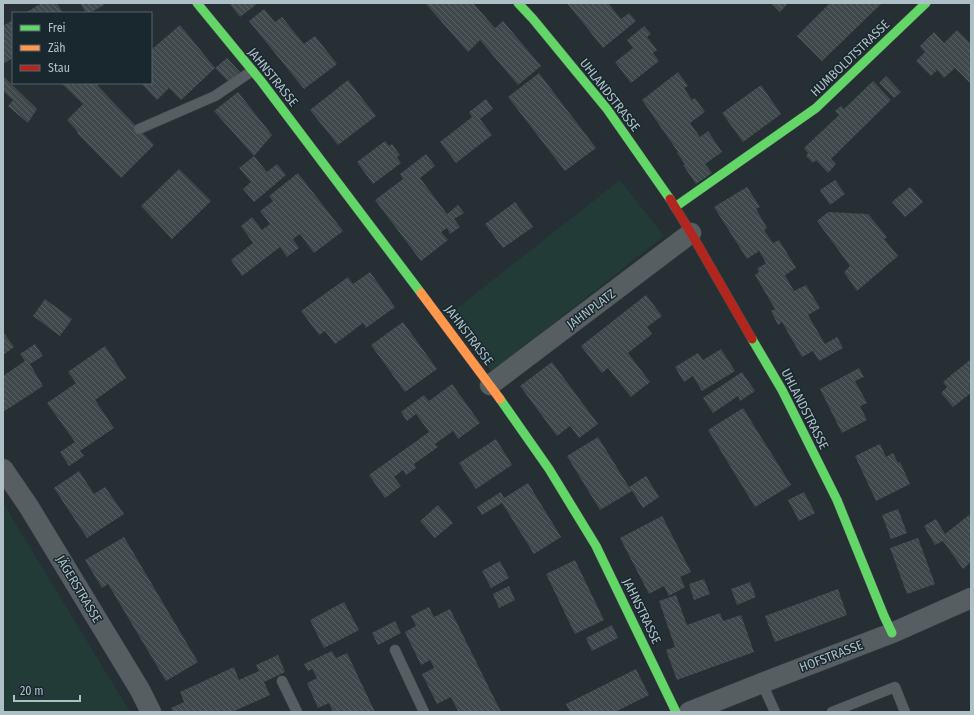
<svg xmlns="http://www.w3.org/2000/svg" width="974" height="715" viewBox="0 0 974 715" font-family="'Fira Sans Condensed',sans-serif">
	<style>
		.green { fill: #233b36 }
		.building { fill: url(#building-back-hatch) }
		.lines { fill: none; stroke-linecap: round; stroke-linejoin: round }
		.lane-casing { stroke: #444b4e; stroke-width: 11 }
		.street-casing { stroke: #444b4e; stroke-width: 21 }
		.fast-casing { stroke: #444b4e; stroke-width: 10 }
		.slow-casing { stroke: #444b4e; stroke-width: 10 }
		.jam-casing { stroke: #444b4e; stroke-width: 10 }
		.lane { stroke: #565e62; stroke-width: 10 }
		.street { stroke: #565e62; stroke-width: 20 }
		.fast { stroke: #63d668; stroke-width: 9 }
		.slow { stroke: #ff974d; stroke-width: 9 }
		.jam { stroke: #b3261e; stroke-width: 9 }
		.labels { text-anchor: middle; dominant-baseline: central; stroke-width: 3; stroke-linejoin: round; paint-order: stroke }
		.street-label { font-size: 13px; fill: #aebfc6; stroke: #19282e }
	</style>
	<defs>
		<pattern id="building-back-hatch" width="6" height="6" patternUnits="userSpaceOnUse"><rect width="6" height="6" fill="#3f484b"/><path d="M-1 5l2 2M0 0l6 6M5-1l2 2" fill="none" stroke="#586163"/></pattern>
	</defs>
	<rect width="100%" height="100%" fill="#262f33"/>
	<g class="green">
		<path d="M620 180 664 236 492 372 447 316Z"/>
		<path d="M3 503 130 712H3Z"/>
	</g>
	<g class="building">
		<path d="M42 3H57L63 13H25Z"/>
		<path d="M80 3H107L90 13H86Z"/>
		<path d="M229 3H258L240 17Z"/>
		<path d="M427 3H473L495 28 503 21 541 66 518 85 480 40 468 52 426 4Z"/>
		<path d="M567 3H608L621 19 629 13 636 21 603 48Z"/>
		<path d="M771 3H788L780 12Z"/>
		<path d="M830 3H882L822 61 797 36Z"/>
		<path d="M264 9 275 22 282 17 304 44 315 36 337 64 304 89 249 21Z"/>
		<path d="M13 20V58L3 64V26Z"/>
		<path d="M180 25 215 68 181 100 169 88 157 100 141 83H151V50Z"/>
		<path d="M644 26 651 34 647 37 657 50 653 53 659 61 631 83 615 62 633 48 627 40Z"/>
		<path d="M957 30 971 44V84L955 68 944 78 937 70 931 76 916 61 925 52 920 46 934 32 944 43Z"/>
		<path d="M227 58 240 72 229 82 215 68Z"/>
		<path d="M678 72 688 86 684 88 692 100 695 98 705 112 690 123 700 137 708 131 722 152 705 164 712 173 696 184 683 165 685 164 677 153 678 152 642 100Z"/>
		<path d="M539 73 596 148 565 171 508 97Z"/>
		<path d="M3 76 37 109 28 123 8 106 13 100 3 91Z"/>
		<path d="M886 76 901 92 894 98 879 83Z"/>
		<path d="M348 80 376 116 338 145 310 110Z"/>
		<path d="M873 81 891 100 831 159 836 164 828 173 816 160 813 163 806 156 808 153 804 148 839 115 835 111 841 106 844 109Z"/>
		<path d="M61 83H99L97 85 154 145 121 178 77 133 78 132 67 120 83 104Z"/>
		<path d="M761 85 781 114 743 142 722 113Z"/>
		<path d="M238 92 272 135 254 156 267 172 277 164 286 175 254 202 243 189 251 182 239 168 254 156 214 111Z"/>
		<path d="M486 99 493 109 480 119 492 135 456 163 440 142 472 117 469 112Z"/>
		<path d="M385 141 389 146 392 144 400 155 397 157 401 163 373 184 357 162Z"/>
		<path d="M426 154 435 166 420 178 447 214 458 205 464 213 454 219 460 227 450 234 447 228 441 232 448 240 421 261 375 200 403 179 400 174Z"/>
		<path d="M179 169 211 201 172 239 141 206Z"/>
		<path d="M298 173 343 231 314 253 300 234 293 239 299 248 287 257 280 247 242 276 231 260 253 243 241 226 252 217 262 230 270 224 260 211 273 201 269 196Z"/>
		<path d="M835 180 845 194 830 205 820 190Z"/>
		<path d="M747 187 760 207 756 209 767 228 764 230 773 243 779 240 796 268 785 275 794 291 806 285 820 308 808 315 825 344 837 337 843 348 819 361 813 351 802 357 782 322 778 325 771 311 775 309 755 275 759 272 757 269 766 263 759 251 747 259 714 207Z"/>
		<path d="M910 187 923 202 905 217 892 202Z"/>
		<path d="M515 202 533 227 503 248 485 224Z"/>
		<path d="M828 212 868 214 887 237 884 239 898 256 857 291 844 272 850 266 817 221Z"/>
		<path d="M370 272 395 307 366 328 363 323 335 344 325 331 319 335 301 311 348 277 353 284Z"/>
		<path d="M646 295 662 316 647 327 652 334 628 353 650 382 631 397 608 368 602 373 581 346Z"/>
		<path d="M45 299 72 319 60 336 33 316Z"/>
		<path d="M403 322 437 369 405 392 371 345Z"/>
		<path d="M3 332 14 347 3 355Z"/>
		<path d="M35 344 43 356 30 364 43 386 3 412V376L25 361 20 354Z"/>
		<path d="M105 346 126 378 95 400 114 428 80 451 84 456 69 466 60 452 75 442 47 403 76 383 68 372Z"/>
		<path d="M721 349 735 371 702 391 693 376 684 382 675 367 698 353 703 360Z"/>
		<path d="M971 359V386L969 387 971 389V393L953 407 941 393 947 387 943 382Z"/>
		<path d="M552 362 598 424 579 438 570 426 557 436 520 386Z"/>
		<path d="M859 368 864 377 855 381 867 403 860 406 867 420 842 433 820 389Z"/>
		<path d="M742 372 755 391 740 401 738 396 713 413 703 398Z"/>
		<path d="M452 384 480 423 458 439 453 431 435 444 438 447 414 464 416 468 406 475 403 470 394 477 401 486 385 498 369 475 429 432 416 414 407 421 401 412 424 395 429 401Z"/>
		<path d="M743 408 791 485 755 507 708 430Z"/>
		<path d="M598 437 629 487 646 476 659 497 643 508 632 491 600 510 567 456Z"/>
		<path d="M496 439 512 465 476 489 459 463Z"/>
		<path d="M880 444 886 457 893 453 898 463 900 462 910 484 876 501 855 456Z"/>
		<path d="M79 471 94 494 105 487 124 514 87 538 54 488Z"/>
		<path d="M528 483 561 537 534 554 502 503 482 515 477 507 501 492 504 498Z"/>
		<path d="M804 492 815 513 799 521 788 500Z"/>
		<path d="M438 505 453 523 435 538 420 521Z"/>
		<path d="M898 509 907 533 891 539 882 515Z"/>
		<path d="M969 515 971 518V562L963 569 943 541 935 545 924 526 936 519 945 534Z"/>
		<path d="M662 516 691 572 680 577 685 587 669 596 664 586 649 594 620 538Z"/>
		<path d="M124 537 198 662 166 681 108 584 102 588 85 560Z"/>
		<path d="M918 538 935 584 907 594 890 548Z"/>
		<path d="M575 560 604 620 575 634 546 574Z"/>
		<path d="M500 561 509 578 491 588 482 571Z"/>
		<path d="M704 579 710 594 694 600 689 584Z"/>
		<path d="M750 582 756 597 737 605 731 589Z"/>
		<path d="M509 586 515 600 499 608 493 594Z"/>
		<path d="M838 589 847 615 775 642 765 616Z"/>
		<path d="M676 595 687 625 720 613 723 621 741 615 754 652 677 680 666 650 675 647 659 601Z"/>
		<path d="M344 602 359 630 324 648 310 620Z"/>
		<path d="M429 607 434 617 450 609 501 712H455L458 711 451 697 437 704 422 674 434 668 430 660 421 665 405 632 416 626 411 616Z"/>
		<path d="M395 621 401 633 378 645 372 633Z"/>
		<path d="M612 625 618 638 592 651 586 638Z"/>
		<path d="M332 651 336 658 347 653 375 712H333L329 703 318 708 307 683 317 678 312 669 308 671 304 664Z"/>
		<path d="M278 655 285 672 264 682 270 695 232 712H173L171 708 184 702 180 692 234 667 239 680 259 671 256 665Z"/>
		<path d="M636 669 649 695 615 712H570L566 704Z"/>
	</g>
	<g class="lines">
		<g class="lane-casing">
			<g id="lane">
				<path d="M139 129 215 96 252 71"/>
				<path d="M395 650 424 712"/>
				<path d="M282 681 297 712"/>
				<path d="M762 683 775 712"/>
				<path d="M832 712 895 687 905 712"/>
			</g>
		</g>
		<g class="street-casing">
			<g id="street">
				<path d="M490 385 691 233"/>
				<path d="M3 469 29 507 140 690 151 712"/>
				<path d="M689 712 762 683 892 633 971 598"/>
			</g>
		</g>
		<g class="fast-casing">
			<g id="fast">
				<path d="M197 3 261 81 421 293"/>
				<path d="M518 3 533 19 607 109 670 199"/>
				<path d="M675 207 816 108 926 3"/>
				<path d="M752 339 782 390 837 500 884 616 892 633"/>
				<path d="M500 399 549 469 596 546 676 712"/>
			</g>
		</g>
		<g class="slow-casing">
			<path id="slow" d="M421 293 500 399"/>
		</g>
		<g class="jam-casing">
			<path id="jam" d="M670 199 691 233 752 339"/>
		</g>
		<use href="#lane" class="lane"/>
		<use href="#street" class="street"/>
		<use href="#fast" class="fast"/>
		<use href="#slow" class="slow"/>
		<use href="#jam" class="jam"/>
	</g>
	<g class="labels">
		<g class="street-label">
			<text transform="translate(850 58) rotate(-44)">HUMBOLDTSTRASSE</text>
			<text transform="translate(273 77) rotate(51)">JAHNSTRASSE</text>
			<text transform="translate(610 95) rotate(52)">UHLANDSTRASSE</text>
			<text transform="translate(591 309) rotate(-37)">JAHNPLATZ</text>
			<text transform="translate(469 335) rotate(53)">JAHNSTRASSE</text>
			<text transform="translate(805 409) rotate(63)">UHLANDSTRASSE</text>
			<text transform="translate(79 589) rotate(59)">JÄGERSTRASSE</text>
			<text transform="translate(642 611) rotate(64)">JAHNSTRASSE</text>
			<text transform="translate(831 656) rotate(-21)">HOFSTRASSE</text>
		</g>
	</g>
	<rect width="974" height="715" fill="none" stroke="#aebfc6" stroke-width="8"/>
	<rect x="12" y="12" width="140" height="72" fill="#19282e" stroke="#55646b"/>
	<rect x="20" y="25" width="20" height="6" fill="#63d668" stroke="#55646b"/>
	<text x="48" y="32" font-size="12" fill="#aebfc6">Frei</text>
	<rect x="20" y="45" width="20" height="6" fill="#ff974d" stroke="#55646b"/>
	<text x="48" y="52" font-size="12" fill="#aebfc6">Zäh</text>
	<rect x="20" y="65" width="20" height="6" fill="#b3261e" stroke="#55646b"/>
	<text x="48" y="72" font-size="12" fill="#aebfc6">Stau</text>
	<path d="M14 695v6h66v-6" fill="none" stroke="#aebfc6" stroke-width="2"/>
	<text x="20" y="695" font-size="12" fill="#aebfc6" stroke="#19282e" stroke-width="3" paint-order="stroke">20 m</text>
</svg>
